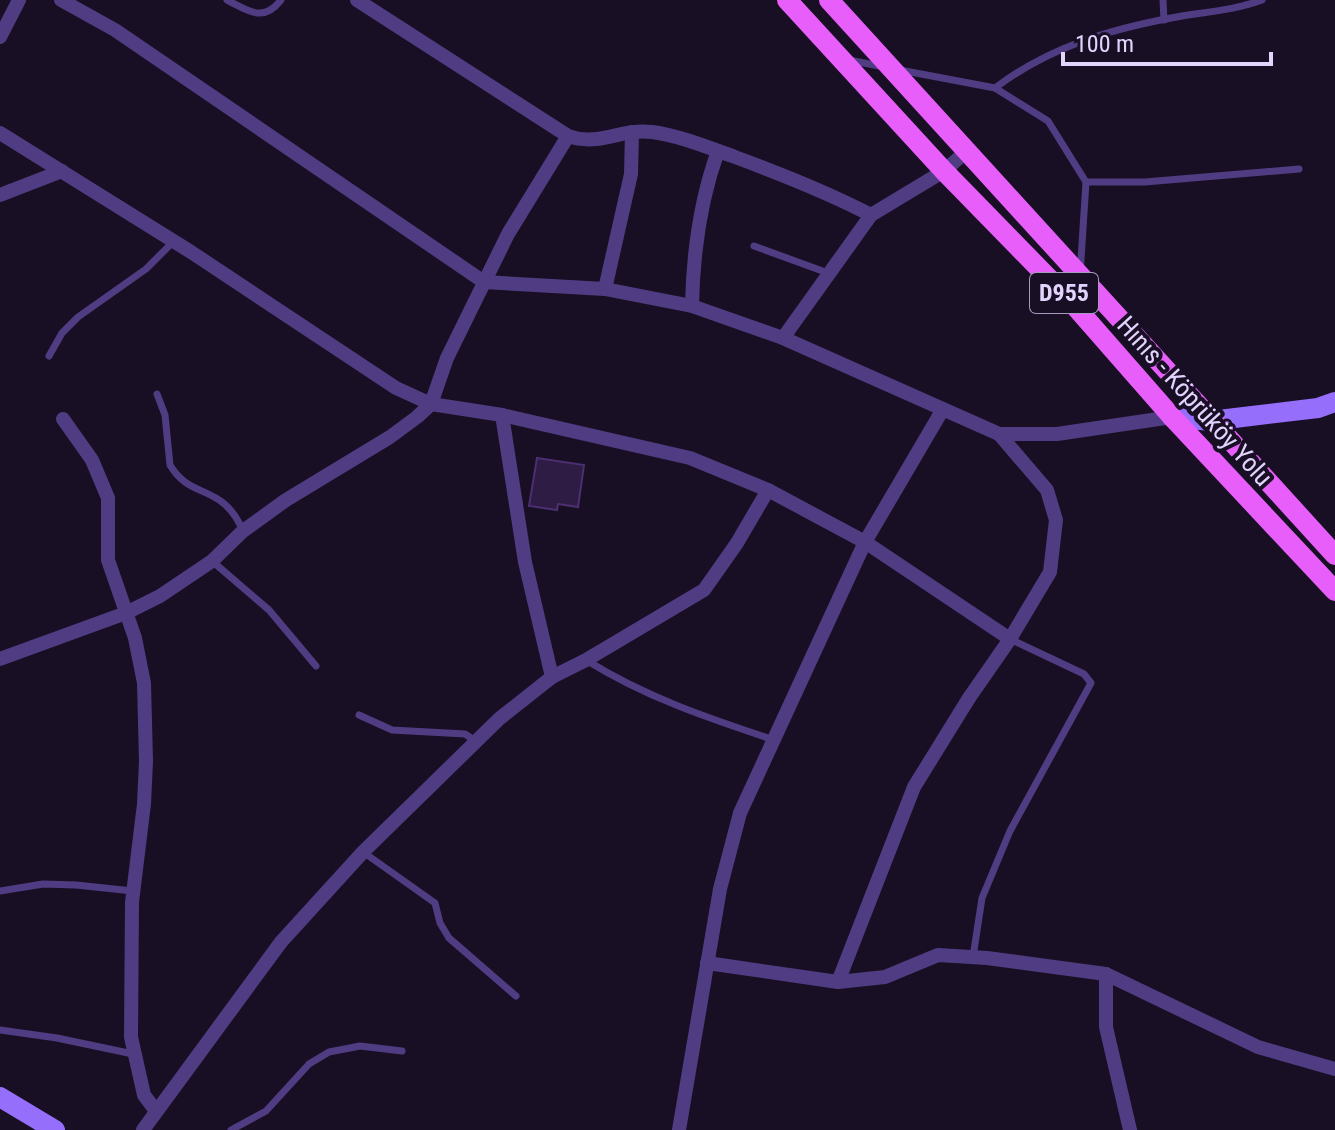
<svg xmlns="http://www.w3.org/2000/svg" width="1335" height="1130" viewBox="0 0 1335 1130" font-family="'Roboto Condensed',sans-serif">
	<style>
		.building { fill: #2e1c45; stroke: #4c2f70; stroke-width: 2 }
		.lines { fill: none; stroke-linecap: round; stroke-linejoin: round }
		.lane { stroke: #503c82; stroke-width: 7 }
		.street { stroke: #503c82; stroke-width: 14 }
		.secondary { stroke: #956efb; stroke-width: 20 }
		.primary { stroke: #e75efa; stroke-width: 20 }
		.labels { text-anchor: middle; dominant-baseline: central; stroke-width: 8; stroke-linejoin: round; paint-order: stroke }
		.shield { fill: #180f24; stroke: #a699bd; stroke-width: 2 }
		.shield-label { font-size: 24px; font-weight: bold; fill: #e3d4fe }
		.street-label { font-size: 26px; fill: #e3d4fe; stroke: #180f24 }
	</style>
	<rect width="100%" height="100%" fill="#180f24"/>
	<path class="building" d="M537 458 584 465 578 507 558 504 557 510 529 506Z"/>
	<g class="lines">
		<g class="lane">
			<path d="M227 0C249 11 263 23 281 0"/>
			<path d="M1163 0 1164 20"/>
			<path d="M849 60 884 67"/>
			<path d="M900 70 995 88 1048 121 1086 182 1080 275 1067 294"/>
			<path d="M995 88C1048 48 1107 30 1171 18 1203 12 1232 11 1262 0"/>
			<path d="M1086 182H1145L1299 169"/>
			<path d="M754 246 828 273"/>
			<path d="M49 356 62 333 78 317 146 269 174 241"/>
			<path d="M157 394 165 415 170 465C191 501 222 482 243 531"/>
			<path d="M212 561 269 610 316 666"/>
			<path d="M586 660C645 697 708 718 774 740"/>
			<path d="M359 715 392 730 465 734 477 742"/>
			<path d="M363 852 435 903 440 923 449 938 516 996"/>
			<path d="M0 891 43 884 76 885 133 891"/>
			<path d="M973 957 982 898 1010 831 1091 683 1084 674 1010 639"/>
			<path d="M0 1030 57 1038 133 1054"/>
			<path d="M231 1130 266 1111 309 1064 329 1052 360 1046 402 1051"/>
		</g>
		<g class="street">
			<path d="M61 0 115 30 484 282 605 289 692 306 783 338 999 434H1057L1172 417"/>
			<path d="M357 0 568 136C600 147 620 128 652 132 681 136 707 147 735 157 781 174 827 192 871 215"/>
			<path d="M0 37 19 0"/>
			<path d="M0 133 191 252 396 388 431 404 502 415 690 458 768 490 865 542 1010 639"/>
			<path d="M0 195 62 171"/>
			<path d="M605 289 631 174 632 132"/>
			<path d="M692 306C693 252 700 201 718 151"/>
			<path d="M783 338 871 215 944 171 968 150"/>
			<path d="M502 415 525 562 552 677"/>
			<path d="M63 419 92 460 108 498V560L135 638 144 683 146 761 144 804 132 902 131 1037 144 1095 156 1111"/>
			<path d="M0 659 126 613 160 596 212 561 243 531 286 500 390 437 417 417 431 404 447 358 508 234 568 136"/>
			<path d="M707 963 838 982 885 977 938 955 987 958 1106 974 1258 1047 1335 1069"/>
			<path d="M1106 974V1027L1130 1130"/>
			<path d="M838 982 914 787 969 698 1010 639 1050 572 1056 520 1047 490 999 434"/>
			<path d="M143 1130 281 942 363 852 499 719 552 677 586 660 704 590 737 543 768 490"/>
			<path d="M679 1130 720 889 740 813 865 542 943 409"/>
		</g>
		<g class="secondary">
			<path d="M1172 417 1210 421 1318 408 1335 402"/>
			<path d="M0 1097 55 1130"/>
		</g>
		<g class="primary">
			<path d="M787 0 944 171 1066 296 1172 417 1335 591"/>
			<path d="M829 0 1335 555"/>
		</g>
	</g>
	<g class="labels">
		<rect class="shield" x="1030" y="273" width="68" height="40" rx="6"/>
		<g class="shield-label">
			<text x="1064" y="293">D955</text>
		</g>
		<g class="street-label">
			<text transform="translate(1195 401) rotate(48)">Hınıs - Köprüköy Yolu</text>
		</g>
	</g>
	<path d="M1063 52v12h208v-12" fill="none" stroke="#e3d4fe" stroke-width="4"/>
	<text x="1075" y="52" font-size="24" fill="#e3d4fe" stroke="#180f24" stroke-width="6" paint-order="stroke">100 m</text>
</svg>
